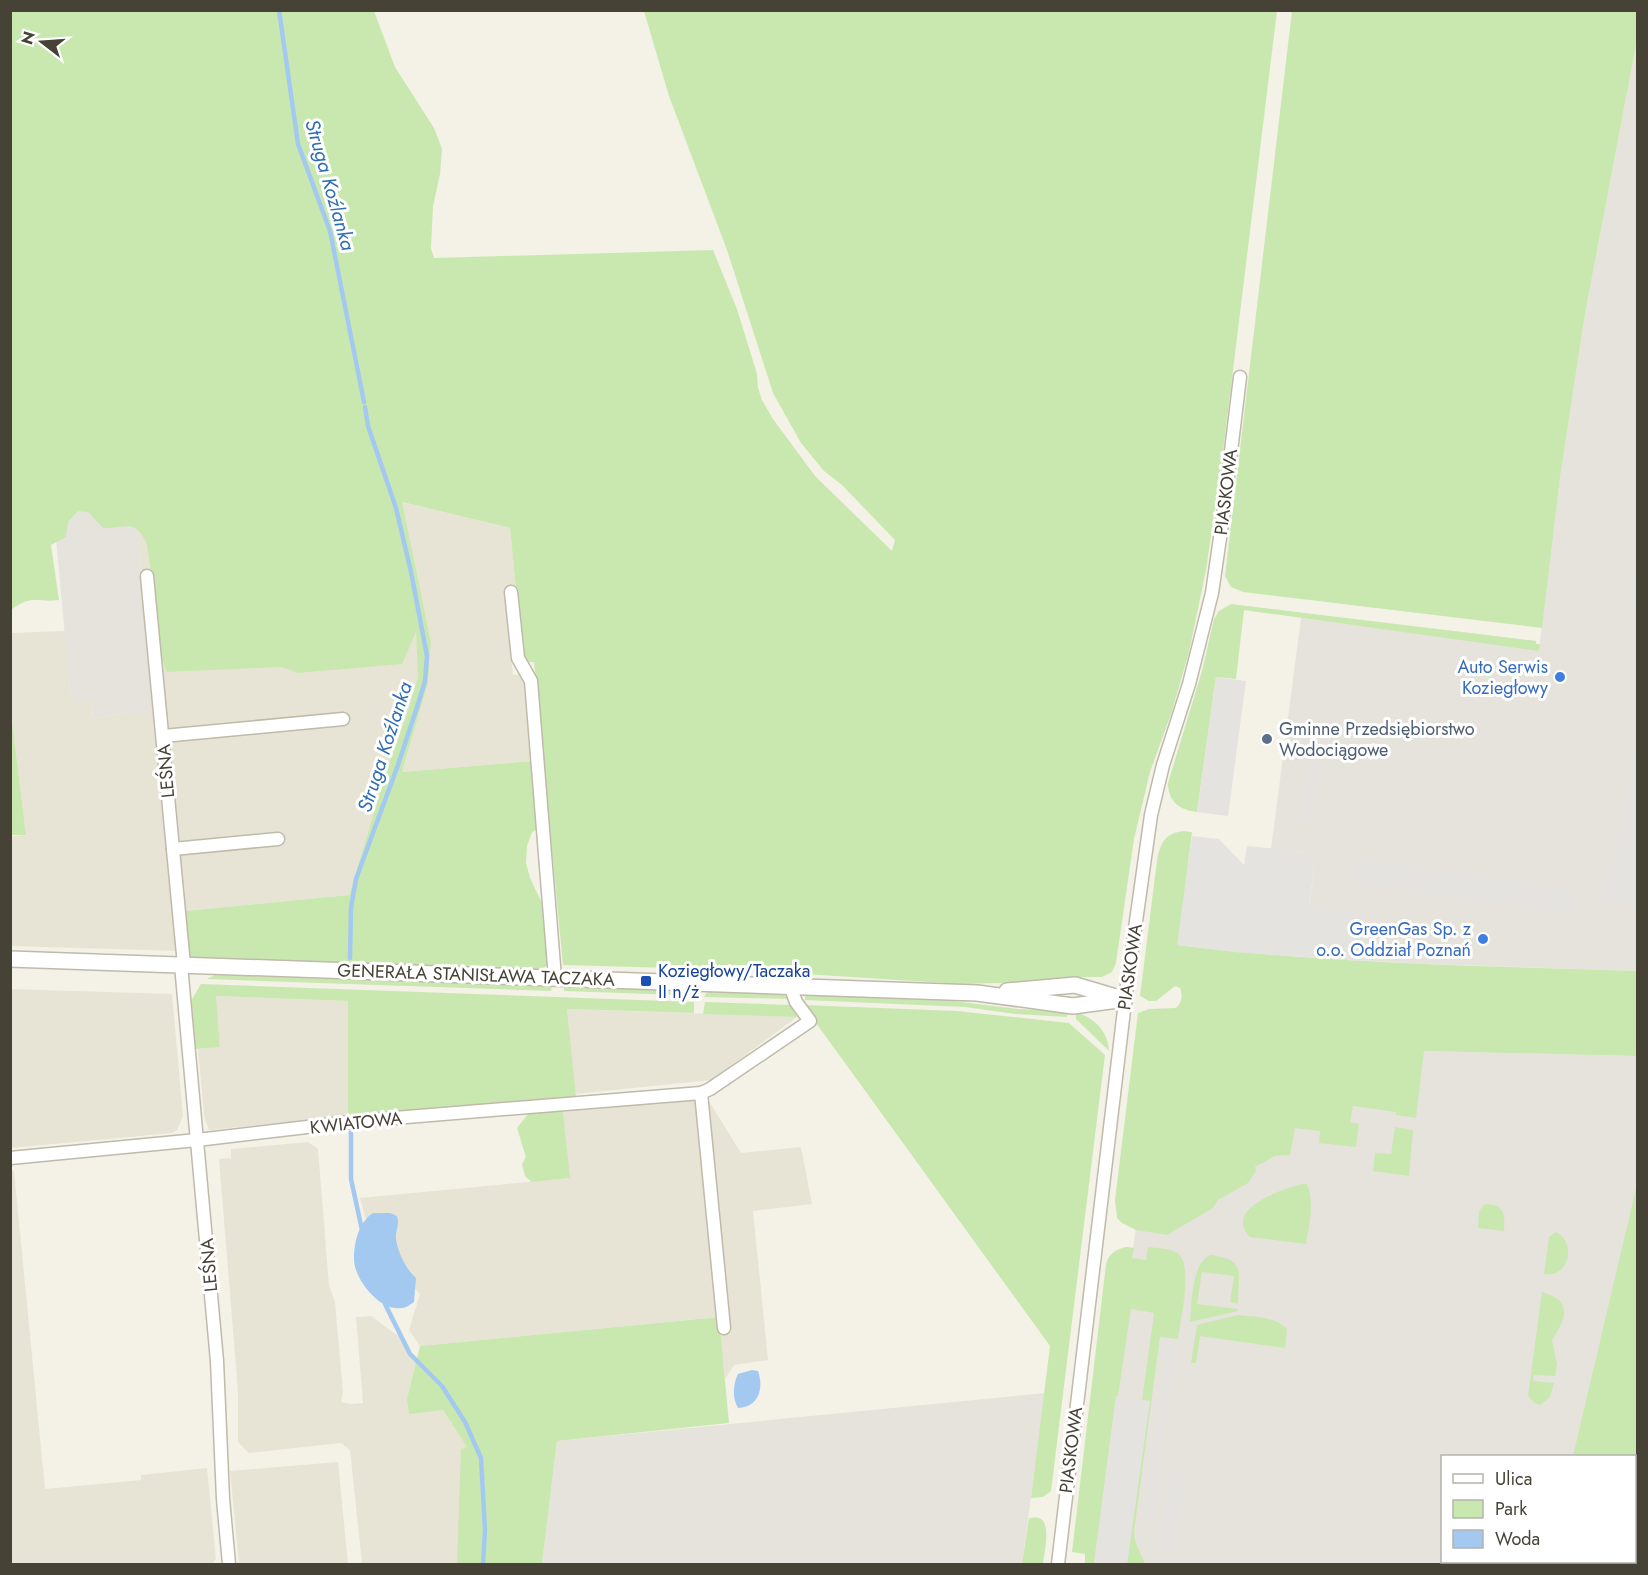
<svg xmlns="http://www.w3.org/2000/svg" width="1648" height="1575" viewBox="0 0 1648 1575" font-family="Jost,sans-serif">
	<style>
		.residential { fill: #e8e4d5 }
		.industrial { fill: #e6e3dc }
		.green { fill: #c9e8b0 }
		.parking { fill: #e5e3df }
		.water { fill: #a3c9f1 }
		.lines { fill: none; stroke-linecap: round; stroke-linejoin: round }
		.stream { stroke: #a3c9f1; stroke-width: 4.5 }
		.minor-casing { stroke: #bfbaaa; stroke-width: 15 }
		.tertiary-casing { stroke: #bfbaaa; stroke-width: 18 }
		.minor { stroke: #fff; stroke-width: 12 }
		.tertiary { stroke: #fff; stroke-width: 15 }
		.shop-dot { fill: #3f7fe0; stroke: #fff; stroke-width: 2 }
		.service-dot { fill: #5c6f8a; stroke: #fff; stroke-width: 2 }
		.transit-dot { fill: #1a4fb4; stroke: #fff; stroke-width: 2 }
		.labels { text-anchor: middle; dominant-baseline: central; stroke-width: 6; stroke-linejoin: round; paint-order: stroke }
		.street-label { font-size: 18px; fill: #474236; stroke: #fff }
		.shop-label { font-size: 18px; fill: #366cbe; stroke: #fff; text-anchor: end }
		.service-label { font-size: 18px; fill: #4e5e75; stroke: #fff; text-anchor: start }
		.transit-label { font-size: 18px; fill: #164399; stroke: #fff; text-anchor: start }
		.water-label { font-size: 20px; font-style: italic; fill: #2e6db4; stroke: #fff }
	</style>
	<rect width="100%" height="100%" fill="#f4f1e7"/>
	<g class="residential">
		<path d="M125 405 414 619 419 662 418 677 405 720 389 763 349 895 185 911 163 692 154 571H141Z"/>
		<path d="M401 502 510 528 516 588 505 589 513 675 524 674 533 761 402 772 428 683 431 642Z"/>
		<path d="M65 631 71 701 91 699 93 718 131 713H155L178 951 11 946V836L26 835 11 712 10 633Z"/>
		<path d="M11 989 172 994 183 1116 177 1130 172 1133 11 1148Z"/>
		<path d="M215 996 348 1001V1116L209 1130 204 1116 198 1049 220 1046Z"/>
		<path d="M567 1009 797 1017 711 1080 575 1094Z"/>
		<path d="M707 1098 741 1153 801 1147 812 1204 753 1211 768 1360 734 1365 725 1379 718 1317 420 1346 409 1330 420 1294 373 1246 360 1198 569 1178 563 1112 696 1099 708 1215 719 1214Z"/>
		<path d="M308 1142 318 1149 329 1285 335 1302 343 1393 341 1402 351 1404 363 1403 356 1317 371 1316 398 1336 441 1395 443 1410 468 1448 461 1449 473 1564H362L350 1450 341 1443 249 1453 238 1442V1392L219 1159 231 1158V1149Z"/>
		<path d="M11 1170 14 1171 45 1489 141 1480V1475L207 1468 216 1559 212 1564H11Z"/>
		<path d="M338 1462 348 1564H239L230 1471Z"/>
	</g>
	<g class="industrial">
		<path d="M1637 40V971L1425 964 1303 957 1315 860 1305 852 1271 849 1301 618 1539 650 1560 478 1585 314Z"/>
		<path d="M38 344 125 405 155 713H131L93 718 91 700 71 701Z"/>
		<path d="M1214 1046 1637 1056V1238L1584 1456H1442V1562H1558V1564H1091L1154 1091Z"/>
		<path d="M1045 1393 1022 1564H542L557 1441Z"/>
	</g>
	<g class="green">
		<path d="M11 11H374L395 67 434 128 442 149 440 174 433 206 431 248 434 258 713 250 737 309 757 374 758 388 762 400 773 419 815 476 892 551 895 540 842 485 824 471 801 443 773 393 727 250 669 96 644 11H1277L1222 460 1206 570 1189 652 1172 711 1150 772 1134 839 1116 963 1112 972 1102 977H1073L1071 981 960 984 744 970 563 965 534 662H523L510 528 402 502 431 642 428 683 402 772 533 761 539 828 532 832 527 846 526 863 530 878 543 905 549 963 544 968 538 969 191 957 189 954 185 911 349 895 389 763 405 720 418 677 416 632 402 664 298 673 281 667 167 672 163 663 147 544C134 517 127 529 103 528L88 512 78 511 68 522 66 537 51 545 59 600C36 603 33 594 11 610Z"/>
		<path d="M1292 11H1637V40L1585 314 1560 478 1542 628 1243 592 1231 587 1225 576Z"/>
		<path d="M1231 604 1536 641V644H1540L1539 651 1244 610 1236 679 1216 677 1197 812C1180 810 1168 802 1168 783L1202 671 1214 619 1219 611Z"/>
		<path d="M10 712H11L26 835H11Z"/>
		<path d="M1184 831 1192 832 1178 945C1330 964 1484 966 1637 971V1056L1424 1051 1416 1118 1396 1115V1112L1353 1106 1350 1122 1359 1124 1356 1147 1319 1143 1320 1131 1295 1128 1290 1155 1275 1156 1255 1167 1256 1171 1248 1183 1218 1200 1213 1208 1167 1235 1136 1230 1122 1223 1117 1218 1115 1200 1138 1013 1149 1009 1176 1008C1182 1001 1183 997 1180 988L1175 986 1156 1001H1149L1140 996 1157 861C1160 844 1164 833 1184 831Z"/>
		<path d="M215 975 552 986 551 991 207 979Z"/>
		<path d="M201 984 694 1002V1013L567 1009 576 1097 348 1116V1001L216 996 220 1047 195 1049 191 1001Z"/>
		<path d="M564 986 679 990 678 995 564 991Z"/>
		<path d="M708 991 783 994 789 999 704 997Z"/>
		<path d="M805 995 953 1001 1019 1009 1068 1011 1067 1017 1015 1014 965 1007 805 1000Z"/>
		<path d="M705 1002 792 1005 797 1017 703 1014Z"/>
		<path d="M803 1005 957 1011 1069 1023 1105 1055 1051 1491 1043 1497 1031 1498 1050 1346Z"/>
		<path d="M1076 1012C1094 1018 1108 1031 1109 1051L1076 1019Z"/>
		<path d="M555 1108 563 1112 570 1178 532 1182 525 1176 522 1164 526 1157 517 1128 531 1110Z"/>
		<path d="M1395 1127 1413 1130 1409 1176 1373 1171 1375 1153 1391 1154Z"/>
		<path d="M1302 1184H1307C1315 1202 1309 1226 1306 1244L1250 1237C1223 1209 1282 1189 1302 1184Z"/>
		<path d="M1637 1184V1564H1525L1526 1562 1541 1564 1542 1562H1634V1456H1573Z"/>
		<path d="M1485 1204C1505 1204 1505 1215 1504 1231L1478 1228 1479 1211Z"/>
		<path d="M1556 1232C1575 1240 1572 1278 1544 1274L1549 1237Z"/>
		<path d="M1127 1247 1134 1248 1132 1258 1146 1260 1148 1247C1156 1248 1169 1248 1176 1252 1195 1262 1180 1320 1178 1339L1160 1337 1134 1532 1135 1541 1145 1564H1127L1149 1401 1142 1400 1154 1313 1131 1309 1118 1396 1116 1397 1094 1564H1085V1554L1072 1552 1106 1264C1109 1253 1116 1249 1127 1247Z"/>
		<path d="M1210 1255C1247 1260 1238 1271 1238 1304L1230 1302 1234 1276 1202 1272 1197 1304 1238 1309V1311L1190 1322C1192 1303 1191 1264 1210 1255Z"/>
		<path d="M1542 1292C1573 1301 1567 1317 1552 1340L1557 1364 1555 1376 1534 1375 1533 1381 1554 1383 1550 1397 1540 1405 1535 1403 1528 1396Z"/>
		<path d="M1238 1315C1255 1317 1274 1316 1287 1329L1285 1348 1200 1336 1196 1363H1191L1197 1325Z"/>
		<path d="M719 1317 729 1423 557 1441 542 1564H457L461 1449 467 1447 443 1410 409 1414 407 1399 420 1346Z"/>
		<path d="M1029 1518C1032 1518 1035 1517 1039 1518 1052 1522 1044 1554 1043 1564H1022Z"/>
	</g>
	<g class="parking">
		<path d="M1637 569H1638L1637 604 1628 601Z"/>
		<path d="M1216 677 1246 681 1228 816 1197 812Z"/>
		<path d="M1637 732V905L1599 901 1624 820Z"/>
		<path d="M1310 761 1319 762 1313 811 1308 820 1295 819 1303 805Z"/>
		<path d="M1192 836 1219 839 1244 865 1247 846 1305 852 1315 860 1309 906 1366 913 1361 961 1233 952 1177 945Z"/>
		<path d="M1351 858 1575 889 1572 913 1353 884 1355 873 1349 863Z"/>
		<path d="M1166 1341 1177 1342 1153 1525 1142 1524Z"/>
		<path d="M1116 1396 1150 1401 1127 1564H1094Z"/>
		<path d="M1175 1472 1185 1474 1175 1553 1163 1551 1161 1539 1167 1489 1169 1481Z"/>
	</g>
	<g class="water">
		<path d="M373 1213H390L397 1216C400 1225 395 1231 396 1239 398 1253 406 1269 416 1278L414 1302C411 1304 406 1308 402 1308 380 1312 354 1279 354 1259 354 1242 359 1222 373 1213Z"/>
		<path d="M752 1370 758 1371C764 1388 759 1407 738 1408 732 1398 733 1384 738 1374Z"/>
	</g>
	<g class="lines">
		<g class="stream">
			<path d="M279 10 298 144 330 231 364 402"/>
			<path d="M350 958 351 908 356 879 398 765 419 701 425 681 427 656 411 572 396 508 368 426 365 407"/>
			<path d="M351 1132V1179L362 1230"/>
			<path d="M385 1304 410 1354 442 1386 465 1422 481 1458 485 1530 483 1564"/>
		</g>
		<g class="minor-casing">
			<g id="minor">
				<path d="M147 576 184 965"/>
				<path d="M511 592 518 658 531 681 555 978"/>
				<path d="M163 736 343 719"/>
				<path d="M173 849 278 839"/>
				<path d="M181 965 217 1361 223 1499 229 1564"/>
				<path d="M701 1093 710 1089 810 1021 796 1002 790 986"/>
				<path d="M10 1158 197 1140 358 1121 701 1093 724 1328"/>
				<path d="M1058 1564 1127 985 1151 815 1163 765 1189 684 1212 593 1223 517 1240 377"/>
			</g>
		</g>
		<g class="tertiary-casing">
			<g id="tertiary">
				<path d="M10 959 977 993 1073 1006 1125 999"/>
				<path d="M1007 991 1075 985 1119 998"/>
			</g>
		</g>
		<use href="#minor" class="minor"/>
		<use href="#tertiary" class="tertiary"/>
	</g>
	<g class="shop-dot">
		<circle cx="1560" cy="677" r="6"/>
		<circle cx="1483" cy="939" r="6"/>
	</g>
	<circle class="service-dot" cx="1267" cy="739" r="6"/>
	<rect class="transit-dot" x="640" y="975" width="12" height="12" rx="3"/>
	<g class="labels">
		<g class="street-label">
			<text transform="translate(1226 492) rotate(-83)">PIASKOWA</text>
			<text transform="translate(166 771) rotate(-95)">LEŚNA</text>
			<text transform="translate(1130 967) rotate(-82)">PIASKOWA</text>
			<text transform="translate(476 975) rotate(2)">GENERAŁA STANISŁAWA TACZAKA</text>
			<text transform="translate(356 1123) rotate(-6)">KWIATOWA</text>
			<text transform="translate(209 1265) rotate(-95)">LEŚNA</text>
			<text transform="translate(1071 1450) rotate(-83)">PIASKOWA</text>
		</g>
		<g class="shop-label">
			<text x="1548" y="667">Auto Serwis<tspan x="1548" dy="21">Koziegłowy</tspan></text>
			<text x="1471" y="929">GreenGas Sp. z<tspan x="1471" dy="21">o.o. Oddział Poznań</tspan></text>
		</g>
		<g class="service-label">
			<text x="1279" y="729">Gminne Przedsiębiorstwo<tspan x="1279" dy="21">Wodociągowe</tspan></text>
		</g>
		<g class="transit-label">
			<text x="658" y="971">Koziegłowy/Taczaka<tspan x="658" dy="21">II n/ż</tspan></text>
		</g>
		<g class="water-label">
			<text transform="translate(330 185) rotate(74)">Struga Koźlanka</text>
			<text transform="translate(385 747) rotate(-72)">Struga Koźlanka</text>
		</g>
	</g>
	<rect width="1648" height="1575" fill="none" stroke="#474236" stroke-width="24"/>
	<rect x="1441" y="1455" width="195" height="108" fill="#ffffff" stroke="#b5b3af" stroke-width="1.5"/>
	<rect x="1453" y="1474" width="30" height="9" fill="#ffffff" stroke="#b5b3af" stroke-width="1.5"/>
	<text x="1495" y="1485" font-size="18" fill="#474236">Ulica</text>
	<rect x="1453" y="1500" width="30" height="18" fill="#c9e8b0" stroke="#b5b3af" stroke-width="1.5"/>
	<text x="1495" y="1515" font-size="18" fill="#474236">Park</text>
	<rect x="1453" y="1530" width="30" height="18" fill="#a3c9f1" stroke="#b5b3af" stroke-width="1.5"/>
	<text x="1495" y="1545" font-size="18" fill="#474236">Woda</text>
	<g transform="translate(42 42) rotate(287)" stroke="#ffffff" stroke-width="4.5" paint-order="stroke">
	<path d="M0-4.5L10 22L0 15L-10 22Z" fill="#474236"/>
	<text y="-9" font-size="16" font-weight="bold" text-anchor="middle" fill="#474236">N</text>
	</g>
</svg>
